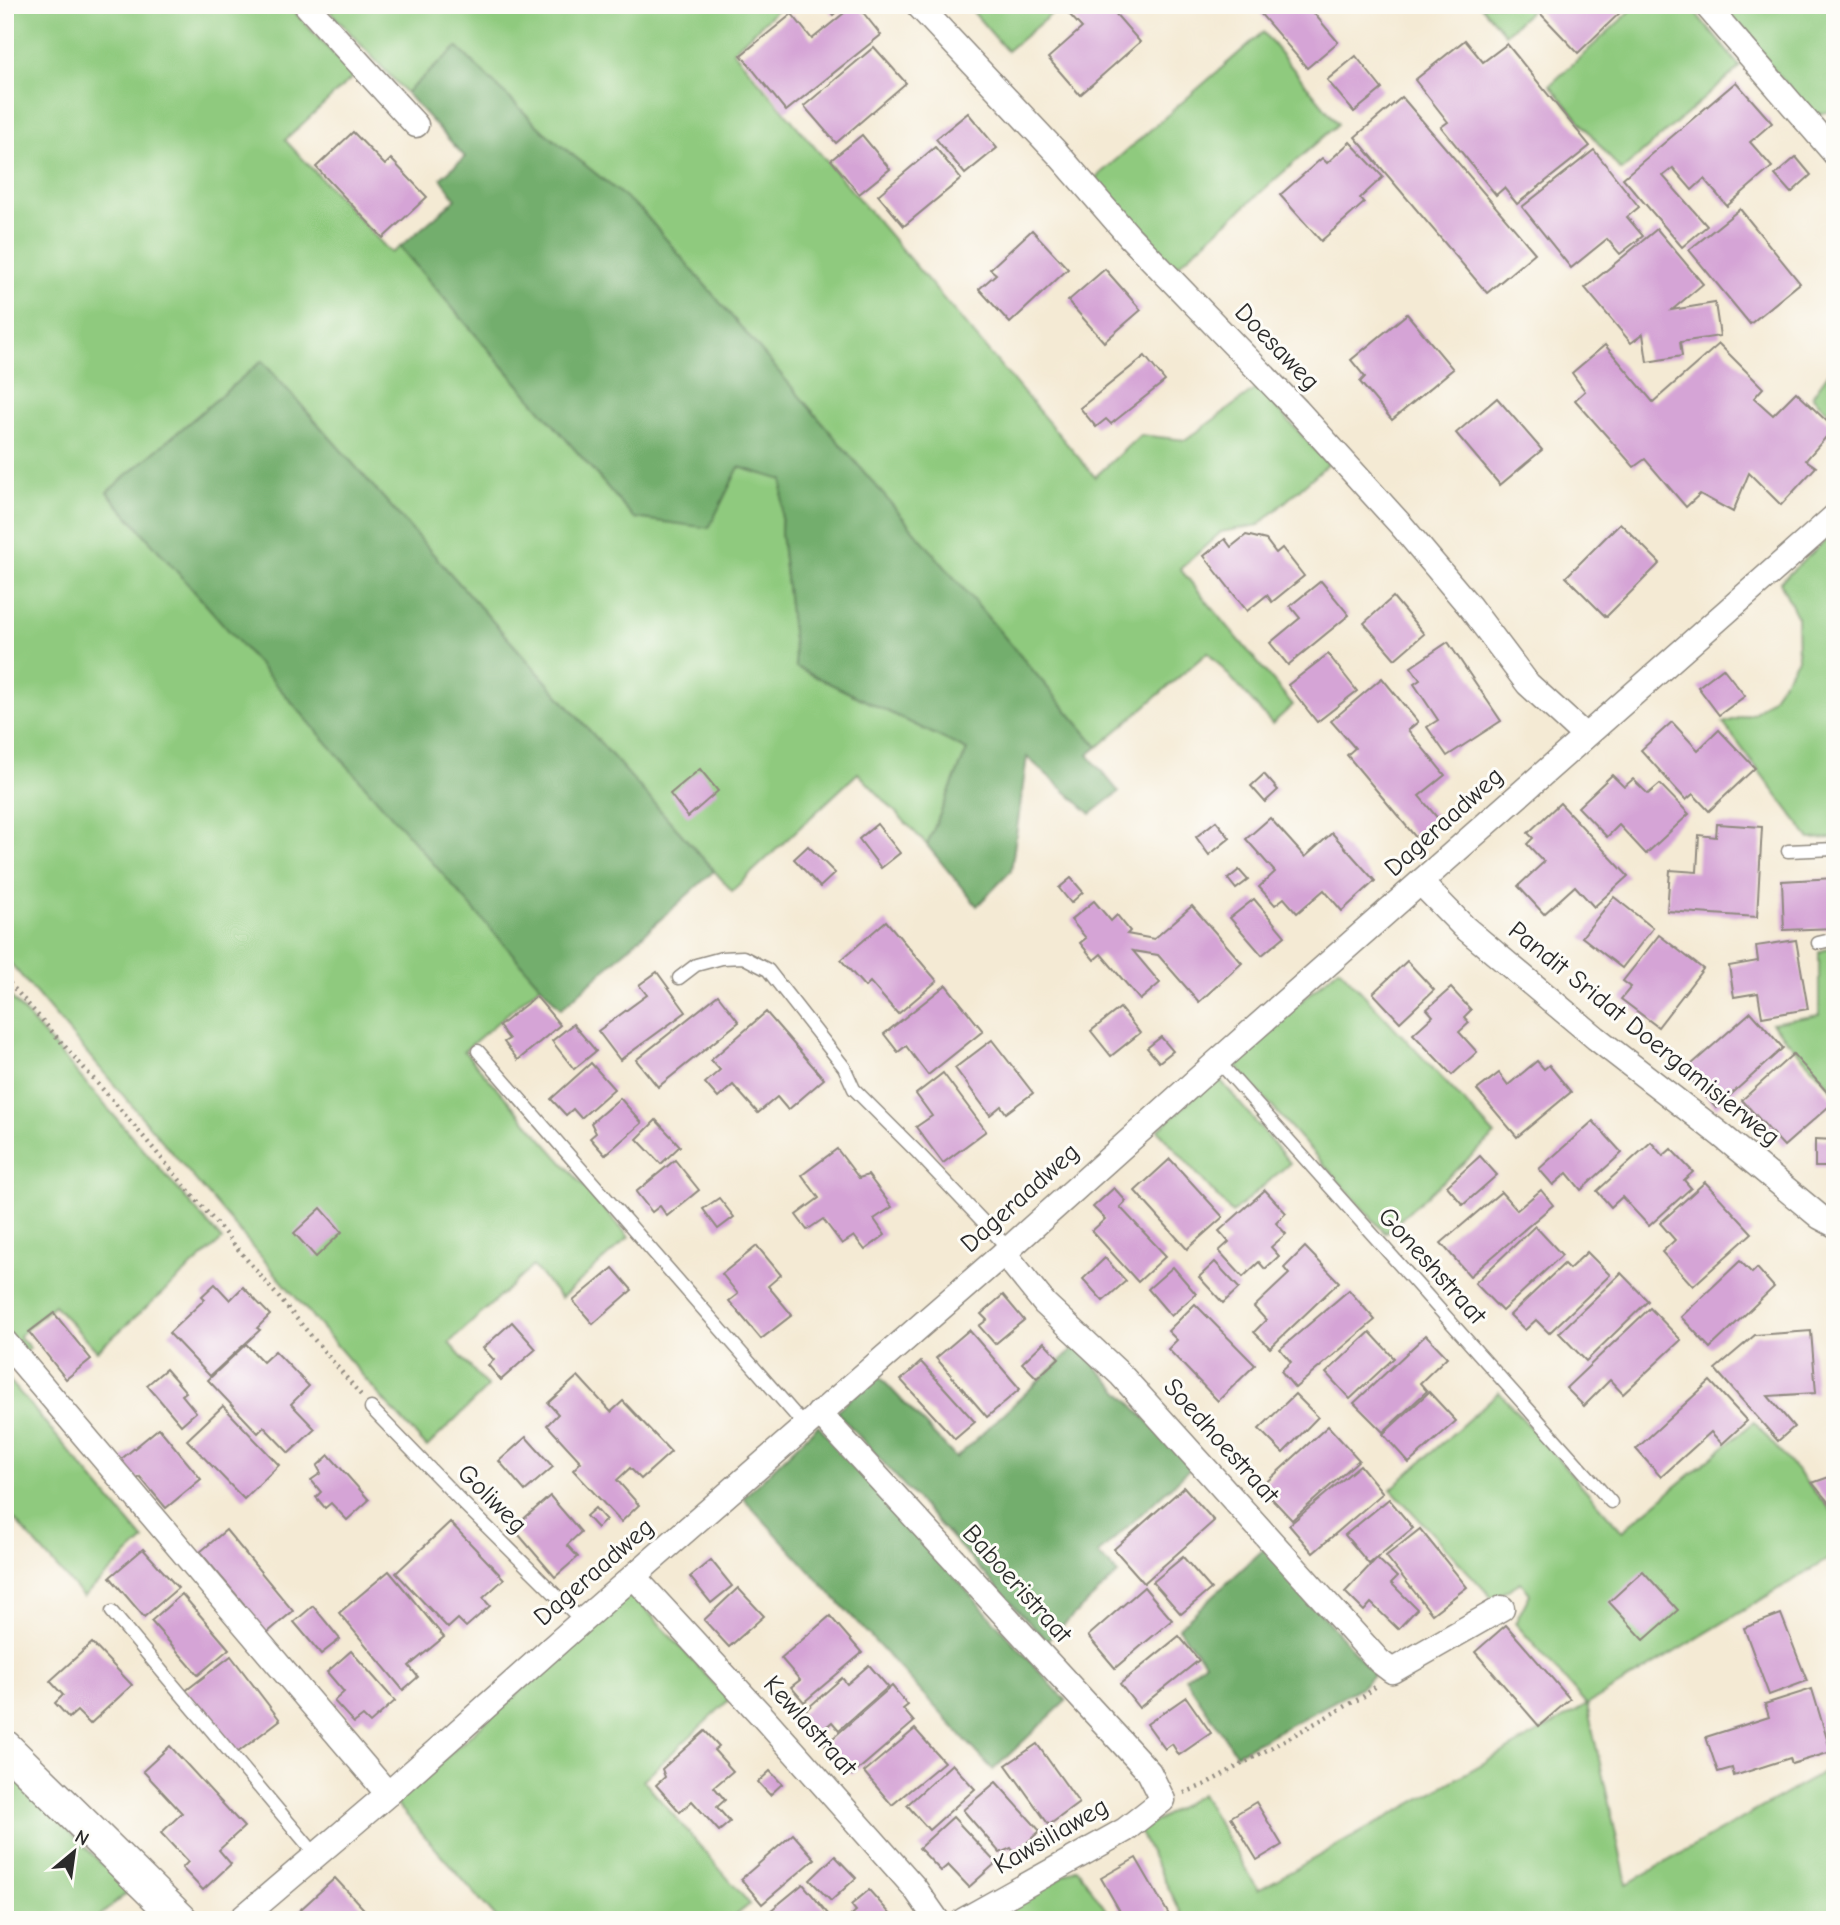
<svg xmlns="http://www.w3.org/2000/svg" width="1840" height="1925" viewBox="0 0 1840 1925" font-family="'Comic Neue',sans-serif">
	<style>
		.green { fill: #8fca7e; stroke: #5d7a54; stroke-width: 2 }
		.forest { fill: #73ae6d; stroke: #4f6c4c; stroke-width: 2 }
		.building { fill: #d5a4d6 }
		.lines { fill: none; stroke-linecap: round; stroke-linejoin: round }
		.lane-casing { stroke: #908a80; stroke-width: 15 }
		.street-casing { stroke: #908a80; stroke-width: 27 }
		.secondary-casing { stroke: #908a80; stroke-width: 36 }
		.path { stroke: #908a80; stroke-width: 4.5; stroke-dasharray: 2 5; stroke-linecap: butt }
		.lane { stroke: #fff; stroke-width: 12 }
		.street { stroke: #fff; stroke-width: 24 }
		.secondary { stroke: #fff; stroke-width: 33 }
		.labels { text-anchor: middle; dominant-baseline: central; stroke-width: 6; stroke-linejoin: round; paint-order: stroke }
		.street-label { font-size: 26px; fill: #2b2b2b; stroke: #fdfcf7 }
	</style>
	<rect width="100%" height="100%" fill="#fdfcf7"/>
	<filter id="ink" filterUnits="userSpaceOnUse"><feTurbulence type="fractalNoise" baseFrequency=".0143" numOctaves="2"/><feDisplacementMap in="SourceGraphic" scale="14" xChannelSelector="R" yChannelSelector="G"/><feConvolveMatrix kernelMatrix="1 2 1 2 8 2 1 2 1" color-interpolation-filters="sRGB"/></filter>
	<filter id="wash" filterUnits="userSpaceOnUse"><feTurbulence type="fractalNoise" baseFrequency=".00686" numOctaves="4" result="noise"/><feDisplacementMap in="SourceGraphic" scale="28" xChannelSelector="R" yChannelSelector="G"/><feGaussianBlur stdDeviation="1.57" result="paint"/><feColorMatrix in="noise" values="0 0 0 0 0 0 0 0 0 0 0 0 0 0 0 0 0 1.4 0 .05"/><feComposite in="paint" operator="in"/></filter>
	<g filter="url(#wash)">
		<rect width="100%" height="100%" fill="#f4ead4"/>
		<g class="green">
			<path d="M5 5H288L354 76 285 140 391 253 400 247 634 518 739 467 783 480 781 533 796 667 967 750 927 845 858 773 732 891 262 361 107 492 541 985 464 1051 629 1237 561 1298 533 1266 449 1343 488 1387 427 1447 386 1403 5 957Z"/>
			<path d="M324 5H782L733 51 1095 477 1140 435 1186 440 1258 387 1328 464 1259 525 1221 532 1180 569 1293 705 1272 724 1208 652 1098 747 642 211 543 131 457 47 406 93Z"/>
			<path d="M967 5H1062L1007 51Z"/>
			<path d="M1480 5H1537L1505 34Z"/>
			<path d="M1637 5H1689L1740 67 1621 171 1550 85Z"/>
			<path d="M1747 5H1835V110L1815 115 1726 18Z"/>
			<path d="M1263 32 1338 124 1175 268 1095 178Z"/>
			<path d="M1835 364V419L1812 396Z"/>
			<path d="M1835 532V838L1810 839 1723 723 1754 713 1772 698 1798 659 1797 616 1780 582Z"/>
			<path d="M1835 946V1092L1771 1023 1819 1015V952Z"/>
			<path d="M1339 968 1495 1135 1385 1233 1232 1062Z"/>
			<path d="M5 990 222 1240 97 1351 54 1305 19 1336 30 1348 5 1370Z"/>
			<path d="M1217 1076 1290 1163 1232 1213 1158 1130Z"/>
			<path d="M5 1375 144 1540 83 1597 5 1509Z"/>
			<path d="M1499 1392 1622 1531 1754 1422 1835 1515V1555L1587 1705 1627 1884 1835 1766V1920H1185L1139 1831 1201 1794 1258 1890 1587 1705 1515 1623 1530 1594 1521 1582 1493 1599 1391 1489Z"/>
			<path d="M631 1593 729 1700 643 1780 750 1904 730 1920H498L395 1802Z"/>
			<path d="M5 1766 129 1891 95 1920H5Z"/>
			<path d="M1077 1868 1113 1920H987Z"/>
		</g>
		<g class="forest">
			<path d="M457 47 543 131 642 211 1098 747 1088 755 1119 792 1091 814 1027 757 1011 871 977 906 927 845 967 750 796 667 781 533 783 480 739 467 709 528 634 518 400 247 456 199 441 178 465 157 406 93Z"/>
			<path d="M262 361 714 871 561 1009 107 492Z"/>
			<path d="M1076 1346 1192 1467 1098 1554 1118 1574 1046 1641 836 1411 878 1375 956 1458Z"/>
			<path d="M818 1425 1066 1701 993 1770 743 1498Z"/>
			<path d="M1264 1549 1374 1674 1361 1687 1236 1754 1185 1678 1205 1662 1178 1628Z"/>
		</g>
		<g id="blocks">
			<g class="building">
				<path d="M825 5H844L833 15Z"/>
				<path d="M854 5H857L881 35 786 111 741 55 792 14 812 39Z"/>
				<path d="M1078 5H1108L1140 42 1080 95 1048 58 1082 28 1069 14Z"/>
				<path d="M1253 5H1307L1338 42 1307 68Z"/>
				<path d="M1547 5H1628L1578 53 1539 12Z"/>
				<path d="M1465 40 1483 62 1507 44 1590 146 1517 204 1504 188 1496 195 1441 127 1448 122 1415 80Z"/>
				<path d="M874 47 906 83 836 143 804 106Z"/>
				<path d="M1356 56 1382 89 1354 112 1327 80Z"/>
				<path d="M1736 82 1772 123 1750 142 1772 167 1727 206 1704 179 1692 190 1673 168 1663 176 1707 226 1682 247 1623 178Z"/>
				<path d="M1402 97 1535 253 1487 293 1355 137Z"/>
				<path d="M968 113 997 148 965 174 936 139Z"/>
				<path d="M353 132 385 165 391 159 427 197 383 238 316 167Z"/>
				<path d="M862 135 890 169 859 194 831 160Z"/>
				<path d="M1350 142 1383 177 1360 198 1364 203 1321 241 1280 195 1322 158 1327 163Z"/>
				<path d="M935 147 961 179 904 226 878 195Z"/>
				<path d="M1594 150 1639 207 1627 217 1643 236 1620 254 1607 239 1571 268 1522 207Z"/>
				<path d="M1796 157 1811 175 1791 193 1775 175Z"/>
				<path d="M1740 209 1800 283 1750 324 1689 250Z"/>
				<path d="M1657 229 1703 284 1672 310 1715 303 1720 336 1680 342 1682 356 1647 362 1643 334 1631 343 1585 288Z"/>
				<path d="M1032 230 1068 269 1010 323 979 289 996 274 990 269Z"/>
				<path d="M1105 269 1141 310 1104 342 1068 301Z"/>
				<path d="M1407 314 1453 369 1392 420 1360 382 1365 377 1351 360Z"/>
				<path d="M1719 344 1763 388 1754 398 1773 415 1796 392 1834 428 1806 460 1816 467 1781 505 1749 473 1733 512 1700 494 1686 507 1645 459 1634 467 1575 400 1585 391 1572 373 1605 345 1653 402Z"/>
				<path d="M1145 356 1165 381 1111 424 1106 419 1096 427 1080 408Z"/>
				<path d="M1497 398 1542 450 1500 485 1456 433Z"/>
				<path d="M1620 523 1660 563 1606 617 1566 577Z"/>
				<path d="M1246 535 1266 540 1276 553 1282 548 1304 576 1272 602 1267 595 1247 611 1204 556 1225 539 1231 547Z"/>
				<path d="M1321 581 1349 615 1288 665 1270 643 1300 618 1290 606Z"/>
				<path d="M1393 597 1424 634 1395 659 1364 623Z"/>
				<path d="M1448 642 1501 721 1447 756 1427 727 1438 720 1414 684 1420 680 1411 667Z"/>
				<path d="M1328 654 1357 691 1317 722 1288 685Z"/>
				<path d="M1723 668 1745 696 1719 715 1698 687Z"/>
				<path d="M1382 678 1418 722 1408 730 1445 775 1419 796 1440 821 1418 840 1347 755 1355 748 1331 721Z"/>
				<path d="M1672 722 1698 750 1719 730 1755 768 1709 811 1693 794 1686 800 1641 750Z"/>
				<path d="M700 769 718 791 688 817 670 794Z"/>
				<path d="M1264 774 1278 790 1265 802 1251 786Z"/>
				<path d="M1612 775 1624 787 1633 779 1648 794 1660 784 1689 814 1646 854 1619 825 1607 837 1578 807Z"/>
				<path d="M1560 803 1628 876 1594 907 1575 886 1544 914 1518 886 1544 862 1527 844 1533 838 1528 833Z"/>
				<path d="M1270 818 1305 857 1332 833 1375 881 1342 911 1324 890 1297 913 1284 898 1275 905 1259 887 1275 872 1246 839Z"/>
				<path d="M1216 821 1230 838 1209 855 1196 837Z"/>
				<path d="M877 824 900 853 881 868 859 839Z"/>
				<path d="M1717 824 1762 827 1757 917 1667 911 1670 870 1697 872 1699 835 1716 837Z"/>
				<path d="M808 846 835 873 820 887 794 859Z"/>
				<path d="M1239 870 1248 880 1236 889 1228 879Z"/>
				<path d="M1071 878 1083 892 1071 903 1059 888Z"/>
				<path d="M1835 878V928L1784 930 1782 881Z"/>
				<path d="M1614 897 1653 928 1622 968 1582 937Z"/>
				<path d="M1254 899 1285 936 1262 955 1230 918Z"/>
				<path d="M1094 901 1111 921 1117 915 1130 931 1127 934 1154 939 1192 906 1242 963 1199 1002 1158 955 1133 951 1160 983 1140 1000 1101 954 1094 960 1080 943 1086 938 1071 920Z"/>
				<path d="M886 921 937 981 898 1014 870 982 865 987 841 960Z"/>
				<path d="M1659 935 1703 969 1658 1027 1621 999 1631 987 1623 981Z"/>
				<path d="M1796 940 1808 1009 1762 1017 1758 993 1734 997 1729 966 1758 961 1756 946Z"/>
				<path d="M1407 961 1434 990 1400 1022 1373 993Z"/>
				<path d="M657 972 686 1012 620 1060 598 1031 647 995 639 985Z"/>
				<path d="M946 985 983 1031 928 1075 906 1046 898 1052 884 1034Z"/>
				<path d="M1451 988 1471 1010 1464 1017 1469 1023 1459 1032 1477 1052 1452 1075 1413 1034 1433 1016 1427 1009Z"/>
				<path d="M718 995 739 1022 658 1087 636 1060Z"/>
				<path d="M536 996 560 1025 518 1060 504 1042 509 1039 499 1026Z"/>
				<path d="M1120 1008 1140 1033 1111 1056 1091 1031Z"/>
				<path d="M766 1012 824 1079 788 1110 777 1097 758 1113 733 1085 718 1098 705 1083 720 1070 711 1060Z"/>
				<path d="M1751 1012 1783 1048 1716 1108 1684 1071Z"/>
				<path d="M573 1024 596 1051 574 1069 552 1041Z"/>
				<path d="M1161 1037 1173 1051 1159 1062 1147 1048Z"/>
				<path d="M992 1040 1033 1093 1006 1113 1001 1106 990 1115 955 1068Z"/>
				<path d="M1793 1054 1835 1101 1784 1146 1742 1100Z"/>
				<path d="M1537 1061 1544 1069 1549 1065 1571 1092 1517 1137 1477 1090 1499 1073 1508 1085Z"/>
				<path d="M591 1063 614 1089 581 1118 573 1109 566 1115 551 1099Z"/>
				<path d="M943 1073 986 1131 943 1163 916 1127 932 1116 916 1094Z"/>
				<path d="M620 1098 642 1123 605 1155 590 1138 596 1133 591 1123Z"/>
				<path d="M656 1120 680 1146 661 1164 637 1139Z"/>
				<path d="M1593 1121 1622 1153 1581 1190 1567 1173 1553 1185 1539 1169Z"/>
				<path d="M1815 1139 1835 1140V1167H1815Z"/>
				<path d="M1651 1142 1663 1156 1671 1149 1693 1172 1684 1180 1691 1188 1649 1226 1622 1197 1611 1207 1597 1191Z"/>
				<path d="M837 1149 859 1178 868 1175 892 1207 874 1219 885 1235 865 1250 854 1236 842 1244 823 1219 807 1230 796 1215 819 1198 802 1175Z"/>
				<path d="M1480 1156 1497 1175 1463 1205 1447 1186Z"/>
				<path d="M1170 1159 1223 1217 1187 1249 1135 1191Z"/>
				<path d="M675 1160 699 1190 667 1216 660 1206 652 1212 636 1192Z"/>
				<path d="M1705 1182 1752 1233 1693 1286 1662 1252 1675 1240 1660 1223Z"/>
				<path d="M1114 1188 1126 1201 1120 1207 1166 1256 1138 1282 1092 1231 1105 1219 1093 1207Z"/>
				<path d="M1265 1190 1286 1213 1276 1223 1286 1234 1271 1247 1279 1256 1265 1269 1259 1262 1243 1277 1219 1251 1229 1242 1219 1231Z"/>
				<path d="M1541 1190 1553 1205 1470 1276 1441 1243 1501 1192 1517 1210Z"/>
				<path d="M719 1198 734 1217 718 1229 703 1209Z"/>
				<path d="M321 1208 342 1232 316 1257 294 1233Z"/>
				<path d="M1535 1226 1562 1255 1502 1311 1475 1283Z"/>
				<path d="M757 1246 781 1275 768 1286 792 1315 761 1339 729 1301 738 1294 722 1274Z"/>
				<path d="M1305 1247 1339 1282 1270 1348 1254 1332 1266 1320 1254 1307 1289 1274 1284 1268Z"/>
				<path d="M1587 1252 1610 1275 1549 1333 1536 1320 1525 1330 1510 1315 1564 1264 1569 1269Z"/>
				<path d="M1105 1258 1126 1281 1103 1301 1083 1279Z"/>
				<path d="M1740 1261 1752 1273 1757 1268 1774 1287 1710 1348 1681 1317Z"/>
				<path d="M1215 1262 1239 1288 1223 1303 1199 1277Z"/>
				<path d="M1173 1267 1196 1294 1171 1316 1148 1289Z"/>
				<path d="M613 1268 632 1290 593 1324 573 1301Z"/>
				<path d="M1621 1273 1648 1301 1586 1361 1559 1333Z"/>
				<path d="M215 1284 230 1300 243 1287 270 1315 257 1328 260 1330 210 1376 169 1333 205 1299 202 1296Z"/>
				<path d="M1349 1290 1375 1320 1295 1388 1281 1371 1291 1362 1280 1349Z"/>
				<path d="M1003 1295 1024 1320 995 1344 979 1326 987 1320 981 1314Z"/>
				<path d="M1195 1304 1255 1365 1218 1401 1168 1349 1177 1340 1168 1331Z"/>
				<path d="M1650 1308 1681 1340 1623 1394 1610 1380 1584 1406 1566 1388Z"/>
				<path d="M54 1313 91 1359 66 1379 29 1332Z"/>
				<path d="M512 1322 536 1349 501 1380 488 1365 494 1360 483 1348Z"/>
				<path d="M969 1330 1020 1389 987 1417 936 1358Z"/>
				<path d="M1811 1331 1816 1393 1768 1396 1794 1427 1778 1441 1715 1369 1755 1335Z"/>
				<path d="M1370 1332 1394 1358 1350 1399 1326 1373Z"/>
				<path d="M1426 1335 1447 1357 1420 1383 1427 1391 1383 1432 1354 1403Z"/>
				<path d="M1044 1342 1059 1358 1037 1378 1022 1363Z"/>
				<path d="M246 1344 263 1362 275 1351 309 1386 291 1404 315 1429 289 1453 264 1427 258 1433 208 1380Z"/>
				<path d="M921 1362 975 1422 955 1439 901 1380Z"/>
				<path d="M166 1369 186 1392 182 1395 196 1412 181 1425 147 1385Z"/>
				<path d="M578 1376 611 1412 623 1401 671 1452 641 1479 630 1468 617 1480 639 1505 621 1522 573 1470 581 1462 547 1425 558 1414 548 1403Z"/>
				<path d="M1710 1381 1747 1421 1722 1444 1711 1432 1661 1477 1636 1449Z"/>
				<path d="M1429 1392 1456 1421 1409 1463 1383 1434Z"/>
				<path d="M1295 1394 1318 1417 1283 1453 1259 1429Z"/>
				<path d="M223 1406 279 1465 244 1499 187 1440Z"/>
				<path d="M1328 1426 1359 1460 1292 1520 1261 1487Z"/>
				<path d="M159 1428 201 1479 166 1508 140 1477 135 1481 119 1461Z"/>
				<path d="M526 1437 553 1467 525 1491 499 1461Z"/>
				<path d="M329 1455 369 1500 347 1520 331 1503 325 1508 316 1497 321 1492 311 1480 321 1473 317 1466Z"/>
				<path d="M1360 1465 1383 1493 1313 1553 1289 1525Z"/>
				<path d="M1835 1475V1510L1812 1483Z"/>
				<path d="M1184 1487 1214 1521 1144 1583 1114 1549Z"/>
				<path d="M550 1496 581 1532 567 1545 578 1557 555 1577 513 1528Z"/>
				<path d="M1389 1499 1413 1528 1369 1564 1345 1535Z"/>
				<path d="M595 1508 606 1520 597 1528 586 1516Z"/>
				<path d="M450 1522 504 1579 483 1598 490 1606 466 1627 458 1619 448 1628 396 1573Z"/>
				<path d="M1420 1529 1467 1587 1432 1614 1386 1556Z"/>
				<path d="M226 1530 293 1611 261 1638 238 1610 244 1604 200 1552Z"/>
				<path d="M143 1549 178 1588 144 1617 110 1577Z"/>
				<path d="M1183 1557 1211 1589 1181 1614 1153 1582Z"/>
				<path d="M1377 1558 1397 1577 1391 1583 1417 1609 1398 1629 1371 1603 1364 1611 1345 1592Z"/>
				<path d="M711 1560 732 1586 711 1603 690 1577Z"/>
				<path d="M389 1571 444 1637 409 1666 418 1677 403 1690 339 1613Z"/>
				<path d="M1643 1571 1678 1610 1644 1640 1609 1602Z"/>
				<path d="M1144 1587 1172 1620 1115 1668 1088 1636Z"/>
				<path d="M738 1588 764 1616 729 1647 704 1620Z"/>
				<path d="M182 1594 229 1649 198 1675 151 1621Z"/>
				<path d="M313 1606 340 1639 321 1654 294 1622Z"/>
				<path d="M1781 1614 1807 1681 1769 1695 1744 1628Z"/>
				<path d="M830 1616 862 1653 804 1702 791 1687 800 1680 781 1658Z"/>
				<path d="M1506 1625 1570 1699 1539 1726 1475 1652Z"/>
				<path d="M1179 1636 1199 1660 1139 1708 1120 1684Z"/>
				<path d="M92 1643 132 1685 90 1724 77 1711 69 1718 55 1703 63 1695 50 1681Z"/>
				<path d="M351 1651 395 1701 370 1723 363 1716 354 1723 334 1701 344 1692 327 1672Z"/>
				<path d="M231 1656 280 1720 233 1756 184 1692Z"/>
				<path d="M869 1665 888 1687 839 1730 832 1722 817 1735 800 1715 842 1678 847 1684Z"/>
				<path d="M892 1686 908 1705 903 1709 914 1722 852 1775 825 1745Z"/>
				<path d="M1812 1689 1831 1752 1792 1764 1790 1758 1734 1776 1732 1768 1718 1772 1706 1737 1769 1717 1765 1704Z"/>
				<path d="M1186 1697 1211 1733 1179 1755 1172 1744 1165 1749 1147 1724Z"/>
				<path d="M915 1729 944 1762 892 1805 864 1772Z"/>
				<path d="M705 1731 719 1746 714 1750 733 1771 714 1787 725 1800 717 1807 730 1822 719 1831 692 1801 680 1812 656 1785 665 1777 662 1769Z"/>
				<path d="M1037 1744 1079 1803 1049 1825 1006 1765Z"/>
				<path d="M170 1746 244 1827 219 1850 231 1864 203 1890 182 1868 188 1862 161 1833 182 1813 143 1771Z"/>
				<path d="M952 1764 975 1789 929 1830 907 1805Z"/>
				<path d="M770 1771 782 1784 770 1795 758 1782Z"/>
				<path d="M996 1782 1040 1831 1015 1853 1011 1848 1000 1853 963 1810Z"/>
				<path d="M1256 1802 1282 1845 1257 1860 1231 1817Z"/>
				<path d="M953 1817 996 1863 969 1887 948 1865 941 1871 919 1848Z"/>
				<path d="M793 1834 815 1859 762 1904 741 1879Z"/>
				<path d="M835 1856 856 1878 831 1901 810 1880Z"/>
				<path d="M1136 1858 1172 1920H1138L1136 1917 1131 1920H1125L1101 1878Z"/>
				<path d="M335 1878 374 1920H289Z"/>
				<path d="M803 1884 833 1920H759Z"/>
				<path d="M869 1890 893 1917 889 1920H846L856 1911 851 1905Z"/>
			</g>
		</g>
	</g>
	<g filter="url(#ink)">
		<use href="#blocks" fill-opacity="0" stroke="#908a80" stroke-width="2"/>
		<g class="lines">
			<g class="lane-casing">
				<g id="lane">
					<path d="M1788 851 1835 849"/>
					<path d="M1818 943 1835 939"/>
					<path d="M679 978 696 965 722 958 743 957 768 970 844 1067 854 1089 918 1153 1008 1248"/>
					<path d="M478 1051 805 1426"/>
					<path d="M1218 1061 1611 1502"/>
					<path d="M371 1408 462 1502 582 1621"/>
					<path d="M112 1612 316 1855"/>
				</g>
			</g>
			<g class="street-casing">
				<g id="street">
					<path d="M306 5 416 125"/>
					<path d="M918 5 1058 154 1129 236 1297 410 1401 525 1470 607 1528 684 1585 736"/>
					<path d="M1706 5 1835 154"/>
					<path d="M1421 883 1464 927 1596 1038 1721 1135 1820 1217 1835 1225"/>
					<path d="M1004 1253 1045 1304 1121 1375 1379 1661 1392 1671 1502 1608"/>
					<path d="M5 1342 388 1794"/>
					<path d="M819 1413 1149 1772 1163 1800 1125 1830 964 1920"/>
					<path d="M634 1577 764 1718 914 1887 937 1920"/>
					<path d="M240 1920 388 1794 582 1621 1004 1253 1218 1061 1835 516"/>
				</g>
			</g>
			<g class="secondary-casing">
				<path id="secondary" d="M5 1747 181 1920"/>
			</g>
			<g class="path">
				<path d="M5 978 120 1109 361 1395"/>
				<path d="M1184 1793 1204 1785 1364 1696 1375 1687"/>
			</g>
			<use href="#lane" class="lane"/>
			<use href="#street" class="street"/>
			<use href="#secondary" class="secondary"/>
		</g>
	</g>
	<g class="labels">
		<g class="street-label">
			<text transform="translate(1277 347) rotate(46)">Doesaweg</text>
			<text transform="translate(1444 822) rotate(-42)">Dageraadweg</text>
			<text transform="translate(1644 1034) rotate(39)">Pandit Sridat Doergamisierweg</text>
			<text transform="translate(1020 1198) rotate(-42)">Dageraadweg</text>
			<text transform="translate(1432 1266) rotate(48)">Goneshstraat</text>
			<text transform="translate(1221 1441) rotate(48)">Soedhoestraat</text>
			<text transform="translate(492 1499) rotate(45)">Goliweg</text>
			<text transform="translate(594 1572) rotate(-41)">Dageraadweg</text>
			<text transform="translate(1017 1584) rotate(48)">Baboeristraat</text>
			<text transform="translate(810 1726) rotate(48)">Kewlastraat</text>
			<text transform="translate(1051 1836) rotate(-30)">Kawsiliaweg</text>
		</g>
	</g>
	<rect width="1840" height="1925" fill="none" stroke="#fdfcf7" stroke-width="28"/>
	<g transform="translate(74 1852) rotate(29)" stroke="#fdfcf7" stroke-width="5" paint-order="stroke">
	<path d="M0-5L12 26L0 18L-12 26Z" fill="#2b2b2b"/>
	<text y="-10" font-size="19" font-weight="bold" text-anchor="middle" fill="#2b2b2b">N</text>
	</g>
</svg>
